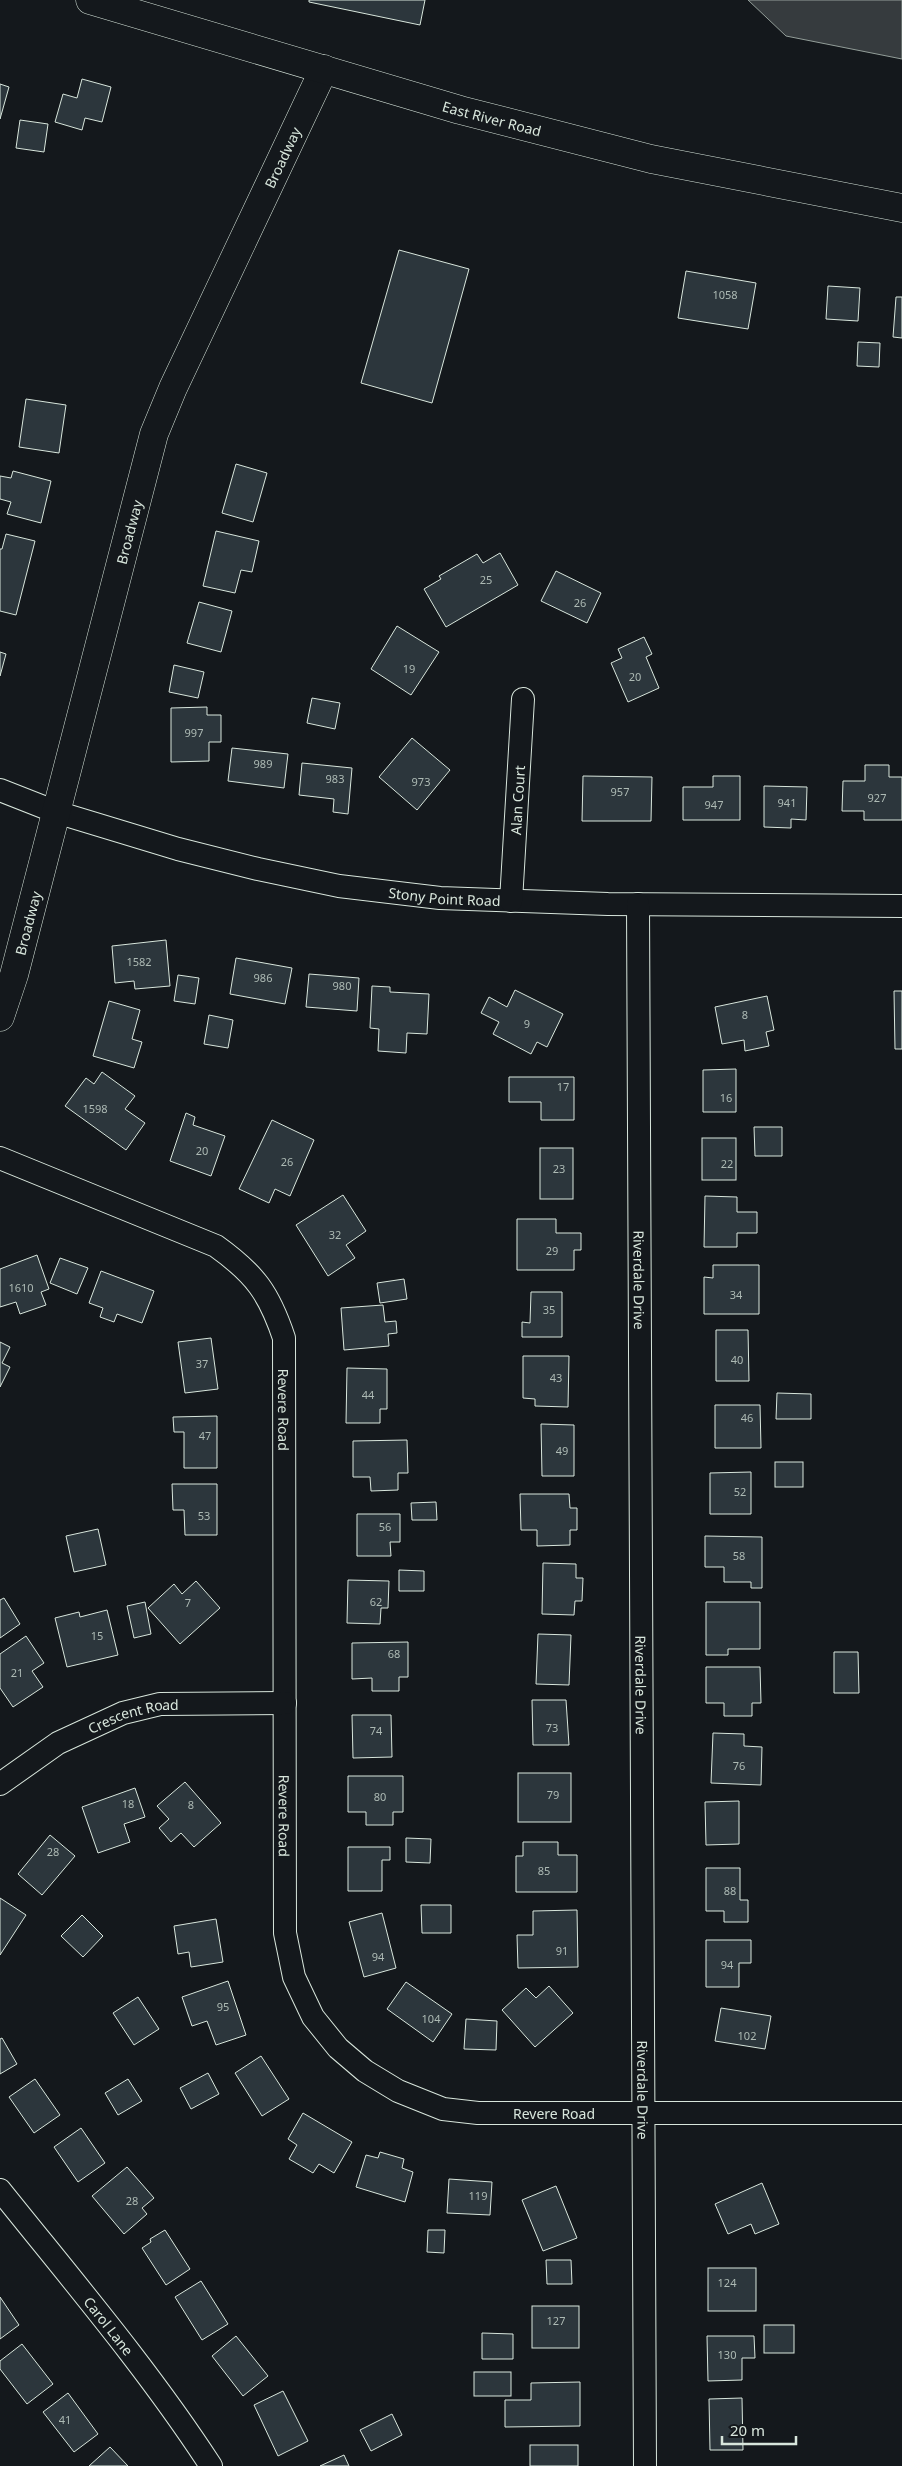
<svg xmlns="http://www.w3.org/2000/svg" width="902" height="2466" viewBox="0 0 902 2466" font-family="'Noto Sans',sans-serif">
	<style>
		.water { fill: #363b3e; stroke: #939e99 }
		.building { fill: #2c363c; stroke: #d8e6dc }
		.lines { fill: none; stroke-linecap: round; stroke-linejoin: round }
		.minor-casing { stroke: #d8e6dc; stroke-width: 24 }
		.tertiary-casing { stroke: #d8e6dc; stroke-width: 29 }
		.secondary-casing { stroke: #d8e6dc; stroke-width: 29 }
		.minor { stroke: #14181c; stroke-width: 22 }
		.tertiary { stroke: #14181c; stroke-width: 28 }
		.secondary { stroke: #14181c; stroke-width: 28 }
		.labels { text-anchor: middle; dominant-baseline: central; stroke-width: 4; stroke-linejoin: round; paint-order: stroke }
		.number-label { font-size: 11px; fill: #adbab4 }
		.street-label { font-size: 14px; fill: #d8e6dc; stroke: #14181c }
	</style>
	<rect width="100%" height="100%" fill="#14181c"/>
	<path class="water" d="M748 0H902V59L786 36Z"/>
	<g class="building">
		<path d="M309 0H425L420 25 309 2Z"/>
		<path d="M82 79 111 87 102 122 85 118 82 130 55 122 63 94 77 98Z"/>
		<path d="M0 84 9 87 0 119Z"/>
		<path d="M20 120 48 124 44 152 16 148Z"/>
		<path d="M399 250 469 269 432 403 361 383Z"/>
		<path d="M686 271 756 283 748 329 678 318Z"/>
		<path d="M828 286 860 288 858 321 826 319Z"/>
		<path d="M896 297H902V338L893 337Z"/>
		<path d="M858 342 880 343 879 367 857 366Z"/>
		<path d="M26 399 66 405 59 453 19 447Z"/>
		<path d="M236 464 267 473 253 522 222 513Z"/>
		<path d="M13 471 51 481 41 523 7 514 11 502 0 499V476L11 478Z"/>
		<path d="M216 531 259 541 252 572 241 570 235 593 203 586Z"/>
		<path d="M6 534 35 541 16 615 0 611V549H2Z"/>
		<path d="M500 553 518 585 446 627 424 589 441 579 439 576 477 554 483 563Z"/>
		<path d="M556 571 601 593 587 623 541 601Z"/>
		<path d="M199 602 232 611 221 652 187 643Z"/>
		<path d="M397 626 439 652 411 695 371 669Z"/>
		<path d="M644 637 652 654 646 657 659 688 628 702 611 663 622 658 618 649Z"/>
		<path d="M0 652 6 654 0 676Z"/>
		<path d="M174 665 204 672 198 698 169 692Z"/>
		<path d="M312 698 340 703 335 729 307 723Z"/>
		<path d="M207 707V715H221V742H209V761L171 762V708Z"/>
		<path d="M412 738 450 770 417 810 379 777Z"/>
		<path d="M232 748 288 754 284 788 228 781Z"/>
		<path d="M302 763 352 768 348 814 333 812 334 799 299 795Z"/>
		<path d="M865 765H889V777H902V820H864V811H842L843 781H865Z"/>
		<path d="M583 776 652 777 651 821H582Z"/>
		<path d="M713 776H740V820H683V787H713Z"/>
		<path d="M764 786 807 787 806 820 791 819V828L764 827Z"/>
		<path d="M166 940 170 986 135 989 134 981 115 983 112 946Z"/>
		<path d="M236 958 292 968 285 1004 230 994Z"/>
		<path d="M309 974 359 978 357 1011 306 1007Z"/>
		<path d="M178 975 199 978 195 1004 174 1001Z"/>
		<path d="M372 986 390 987V992L429 994 427 1034 407 1033 406 1053 378 1051 379 1029 370 1028Z"/>
		<path d="M515 990 563 1014 547 1047 537 1042 531 1054 493 1034 499 1022 481 1013 489 997 507 1007Z"/>
		<path d="M894 991H902V1049H895Z"/>
		<path d="M767 996 774 1030 766 1032 769 1046 745 1051 744 1040 722 1044 715 1007Z"/>
		<path d="M109 1001 140 1010 132 1039 142 1042 134 1068 93 1056Z"/>
		<path d="M209 1015 233 1020 228 1048 204 1044Z"/>
		<path d="M736 1069V1112H703V1070Z"/>
		<path d="M102 1072 135 1096 125 1109 145 1123 126 1150 65 1106 86 1078 94 1084Z"/>
		<path d="M509 1077H574V1120H541V1102H509Z"/>
		<path d="M186 1113 195 1117 193 1125 225 1136 211 1176 170 1161Z"/>
		<path d="M272 1120 314 1140 290 1196 275 1189 269 1203 239 1189Z"/>
		<path d="M754 1127H782V1156H755Z"/>
		<rect x="702" y="1138" width="34" height="42"/>
		<rect x="540" y="1148" width="33" height="51"/>
		<path d="M343 1195 366 1231 346 1245 355 1258 328 1276 296 1225Z"/>
		<path d="M705 1196 737 1197V1212H757V1233H737V1247H704Z"/>
		<path d="M517 1219H556V1233H581V1250H574V1270H517Z"/>
		<path d="M37 1255 49 1289 41 1292 46 1305 20 1314 16 1302 0 1307V1269Z"/>
		<path d="M60 1258 88 1268 77 1294 50 1283Z"/>
		<path d="M713 1265H759V1314H704V1277L713 1278Z"/>
		<path d="M101 1271 154 1291 142 1323 117 1314 114 1322 100 1317 103 1308 89 1303Z"/>
		<path d="M404 1279 407 1299 380 1303 377 1283Z"/>
		<path d="M531 1292H562V1337H522V1322L530 1323Z"/>
		<path d="M383 1305 385 1322 396 1321 397 1333 388 1334 389 1346 344 1350 341 1308Z"/>
		<path d="M716 1330H748L749 1381H716Z"/>
		<path d="M211 1338 218 1389 185 1393 178 1342Z"/>
		<path d="M0 1342 10 1347 2 1363 10 1367 0 1387Z"/>
		<path d="M523 1356H569L568 1407 535 1406V1399L523 1398Z"/>
		<path d="M347 1368 387 1369V1409H380V1423H346Z"/>
		<path d="M777 1393 811 1394V1419H776Z"/>
		<path d="M715 1405H760L761 1448H715Z"/>
		<path d="M217 1416V1468H184V1432H174L173 1417Z"/>
		<path d="M541 1424 574 1425V1476H542Z"/>
		<path d="M407 1440 408 1473H398V1490L371 1491 370 1477H353V1441Z"/>
		<rect x="775" y="1462" width="28" height="25"/>
		<path d="M751 1472V1514H710V1473Z"/>
		<path d="M172 1484H217V1535H185L184 1510H173Z"/>
		<path d="M520 1494H569L570 1508H577V1530H570V1545L537 1546V1530H521Z"/>
		<path d="M436 1502 437 1520H412L411 1503Z"/>
		<path d="M357 1514H400V1542H390L391 1556H357Z"/>
		<path d="M98 1529 106 1565 74 1572 66 1536Z"/>
		<path d="M705 1536 762 1537V1588H751V1582H724V1567H705Z"/>
		<path d="M543 1563 576 1564V1578H583L582 1601H575L574 1615 542 1614Z"/>
		<path d="M399 1570 424 1571V1591H399Z"/>
		<path d="M348 1580 389 1581 388 1608H381L380 1624 347 1623Z"/>
		<path d="M196 1581 220 1608 180 1644 148 1608 174 1584 182 1594Z"/>
		<path d="M4 1598 20 1624 0 1638V1600Z"/>
		<path d="M145 1602 151 1634 134 1638 127 1606Z"/>
		<path d="M706 1602H760V1649H728V1655H706Z"/>
		<path d="M107 1610 118 1655 67 1667 55 1618 79 1612 80 1617Z"/>
		<path d="M538 1634 571 1635 569 1685 536 1684Z"/>
		<path d="M26 1636 44 1663 32 1671 43 1687 13 1707 0 1688V1654Z"/>
		<path d="M408 1642V1677H399V1691H372V1678L352 1679V1643Z"/>
		<path d="M834 1652H858L859 1693H834Z"/>
		<path d="M706 1667H760L761 1703H752V1716H724V1703H706Z"/>
		<path d="M532 1700H566L569 1745H533Z"/>
		<path d="M352 1715H391L392 1757 353 1758Z"/>
		<path d="M713 1733 744 1734V1746L762 1747 761 1785 711 1783Z"/>
		<rect x="518" y="1773" width="53" height="49"/>
		<path d="M348 1776H403V1812H393V1825H366V1812H348Z"/>
		<path d="M185 1782 221 1823 194 1847 181 1833 171 1842 159 1828 169 1819 157 1806Z"/>
		<path d="M135 1788 145 1817 124 1824 130 1842 98 1853 82 1807Z"/>
		<path d="M739 1801V1844L706 1845 705 1802Z"/>
		<path d="M50 1835 75 1856 42 1895 18 1874Z"/>
		<path d="M406 1838 431 1839 430 1863 406 1862Z"/>
		<path d="M523 1842H558V1855H577V1892H516V1856H523Z"/>
		<path d="M348 1847H390V1860H382V1891H348Z"/>
		<path d="M706 1868H740V1900H748V1922H724V1911H706Z"/>
		<path d="M0 1898 26 1915 0 1955Z"/>
		<path d="M421 1905H451V1933H422Z"/>
		<path d="M577 1910 578 1967 518 1968 517 1935H533V1911Z"/>
		<path d="M382 1913 396 1968 364 1977 349 1922Z"/>
		<path d="M82 1915 103 1936 83 1957 61 1936Z"/>
		<path d="M216 1919 223 1962 191 1967 189 1952 178 1954 174 1926Z"/>
		<path d="M706 1940H751V1963H739V1987H706Z"/>
		<path d="M228 1981 246 2035 216 2045 207 2021 192 2026 182 1997Z"/>
		<path d="M406 1982 452 2014 433 2042 387 2009Z"/>
		<path d="M549 1986 573 2013 535 2047 502 2010 526 1988 536 1998Z"/>
		<path d="M138 1997 159 2029 134 2045 113 2013Z"/>
		<path d="M721 2008 771 2016 765 2049 715 2041Z"/>
		<path d="M466 2019 497 2021 496 2050 464 2049Z"/>
		<path d="M2 2038 17 2064 0 2074V2039Z"/>
		<path d="M261 2056 289 2099 262 2116 235 2073Z"/>
		<path d="M208 2073 219 2094 191 2109 180 2088Z"/>
		<path d="M35 2079 60 2115 34 2133 9 2097Z"/>
		<path d="M128 2079 142 2101 118 2115 105 2093Z"/>
		<path d="M303 2113 352 2142 334 2173 319 2164 313 2173 289 2159 297 2145 288 2139Z"/>
		<path d="M81 2128 105 2163 78 2182 54 2147Z"/>
		<path d="M380 2152 404 2159 402 2168 413 2172 405 2202 356 2187 366 2155 378 2158Z"/>
		<path d="M127 2167 154 2198 142 2208 147 2214 124 2234 92 2196Z"/>
		<path d="M449 2179 492 2182 490 2215 447 2213Z"/>
		<path d="M762 2183 779 2224 755 2234 751 2224 728 2234 715 2204Z"/>
		<path d="M556 2186 577 2238 543 2251 522 2200Z"/>
		<path d="M165 2230 190 2269 166 2285 142 2248 151 2242 150 2239Z"/>
		<path d="M428 2230H445L444 2253 427 2252Z"/>
		<path d="M546 2260H571L572 2284H547Z"/>
		<rect x="708" y="2268" width="48" height="43"/>
		<path d="M201 2281 228 2324 202 2340 175 2297Z"/>
		<path d="M0 2297 19 2325 0 2339Z"/>
		<rect x="532" y="2306" width="47" height="42"/>
		<rect x="764" y="2325" width="30" height="28"/>
		<path d="M482 2333 513 2334V2359H482Z"/>
		<path d="M236 2336 268 2376 243 2396 212 2356Z"/>
		<path d="M707 2336H754L755 2358H742V2380L708 2381Z"/>
		<path d="M22 2344 53 2384 27 2404 0 2369V2361Z"/>
		<rect x="474" y="2372" width="37" height="24"/>
		<path d="M580 2382V2426L505 2427V2400H531V2383Z"/>
		<path d="M283 2391 308 2441 278 2456 254 2405Z"/>
		<path d="M68 2393 98 2434 74 2452 43 2412Z"/>
		<path d="M742 2398 743 2450H710L709 2399Z"/>
		<path d="M392 2414 402 2435 371 2451 360 2430Z"/>
		<rect x="530" y="2445" width="48" height="21"/>
		<path d="M110 2447 128 2466H89Z"/>
		<path d="M344 2455 349 2466H320Z"/>
	</g>
	<g class="lines">
		<g class="minor-casing">
			<g id="minor">
				<path id="s1" d="M0 790 56 812 178 849 258 869 339 886 440 898 608 904 902 906"/>
				<path id="s2" d="M511 901 523 699"/>
				<path id="s3" d="M638 904 645 2466"/>
				<path id="s4" d="M0 1158 216 1246C255 1274 269 1293 284 1338L285 1933 294 1977 313 2017 338 2048 365 2071 398 2091 443 2109 478 2113H902"/>
				<path id="s5" d="M0 1784 58 1743 123 1713 160 1704 285 1703"/>
				<path id="s6" d="M0 2190C72 2280 148 2369 211 2466"/>
			</g>
		</g>
		<g class="tertiary-casing">
			<g id="tertiary">
				<path id="s7" d="M0 1017 14 975 154 434 173 388 324 69"/>
			</g>
		</g>
		<g class="secondary-casing">
			<g id="secondary">
				<path id="s8" d="M90 0 460 110 651 159 902 208"/>
			</g>
		</g>
		<use href="#minor" class="minor"/>
		<use href="#tertiary" class="tertiary"/>
		<use href="#secondary" class="secondary"/>
	</g>
	<g class="labels">
		<g class="number-label">
			<text x="725" y="294">1058</text>
			<text x="486" y="579">25</text>
			<text x="580" y="602">26</text>
			<text x="409" y="668">19</text>
			<text x="635" y="676">20</text>
			<text x="194" y="732">997</text>
			<text x="263" y="763">989</text>
			<text x="335" y="778">983</text>
			<text x="421" y="781">973</text>
			<text x="620" y="791">957</text>
			<text x="877" y="797">927</text>
			<text x="787" y="802">941</text>
			<text x="714" y="804">947</text>
			<text x="139" y="961">1582</text>
			<text x="263" y="977">986</text>
			<text x="342" y="985">980</text>
			<text x="745" y="1014">8</text>
			<text x="527" y="1023">9</text>
			<text x="563" y="1086">17</text>
			<text x="726" y="1097">16</text>
			<text x="95" y="1108">1598</text>
			<text x="202" y="1150">20</text>
			<text x="287" y="1161">26</text>
			<text x="727" y="1163">22</text>
			<text x="559" y="1168">23</text>
			<text x="335" y="1234">32</text>
			<text x="552" y="1250">29</text>
			<text x="21" y="1287">1610</text>
			<text x="736" y="1294">34</text>
			<text x="549" y="1309">35</text>
			<text x="737" y="1359">40</text>
			<text x="202" y="1363">37</text>
			<text x="556" y="1377">43</text>
			<text x="368" y="1394">44</text>
			<text x="747" y="1417">46</text>
			<text x="205" y="1435">47</text>
			<text x="562" y="1450">49</text>
			<text x="740" y="1491">52</text>
			<text x="204" y="1515">53</text>
			<text x="385" y="1526">56</text>
			<text x="739" y="1555">58</text>
			<text x="376" y="1601">62</text>
			<text x="188" y="1602">7</text>
			<text x="97" y="1635">15</text>
			<text x="394" y="1653">68</text>
			<text x="17" y="1672">21</text>
			<text x="552" y="1727">73</text>
			<text x="376" y="1730">74</text>
			<text x="739" y="1765">76</text>
			<text x="553" y="1794">79</text>
			<text x="380" y="1796">80</text>
			<text x="128" y="1803">18</text>
			<text x="191" y="1804">8</text>
			<text x="53" y="1851">28</text>
			<text x="544" y="1870">85</text>
			<text x="730" y="1890">88</text>
			<text x="562" y="1950">91</text>
			<text x="378" y="1956">94</text>
			<text x="727" y="1964">94</text>
			<text x="223" y="2006">95</text>
			<text x="431" y="2018">104</text>
			<text x="747" y="2035">102</text>
			<text x="478" y="2195">119</text>
			<text x="132" y="2200">28</text>
			<text x="727" y="2282">124</text>
			<text x="556" y="2320">127</text>
			<text x="727" y="2354">130</text>
			<text x="65" y="2419">41</text>
		</g>
		<g class="street-label">
			<text stroke="none"><textPath href="#s8" startOffset="419">East River Road</textPath></text>
			<text stroke="none"><textPath href="#s7" startOffset="908">Broadway</textPath></text>
			<text stroke="none"><textPath href="#s7" startOffset="502">Broadway</textPath></text>
			<text stroke="none"><textPath href="#s2" startOffset="101">Alan Court</textPath></text>
			<text stroke="none"><textPath href="#s1" startOffset="459">Stony Point Road</textPath></text>
			<text stroke="none"><textPath href="#s7" startOffset="98">Broadway</textPath></text>
			<text stroke="none"><textPath href="#s3" startOffset="376">Riverdale Drive</textPath></text>
			<text stroke="none"><textPath href="#s4" startOffset="422">Revere Road</textPath></text>
			<text stroke="none"><textPath href="#s3" startOffset="781">Riverdale Drive</textPath></text>
			<text stroke="none"><textPath href="#s5" startOffset="152">Crescent Road</textPath></text>
			<text stroke="none"><textPath href="#s4" startOffset="828">Revere Road</textPath></text>
			<text stroke="none"><textPath href="#s3" startOffset="1186">Riverdale Drive</textPath></text>
			<text stroke="none"><textPath href="#s4" startOffset="1308">Revere Road</textPath></text>
			<text stroke="none"><textPath href="#s6" startOffset="174">Carol Lane</textPath></text>
		</g>
	</g>
	<path d="M722 2436v8h74v-8" fill="none" stroke="#d8e6dc" stroke-width="2.5"/>
	<text x="730" y="2436" font-size="15" fill="#d8e6dc" stroke="#14181c" stroke-width="4" paint-order="stroke">20 m</text>
</svg>
